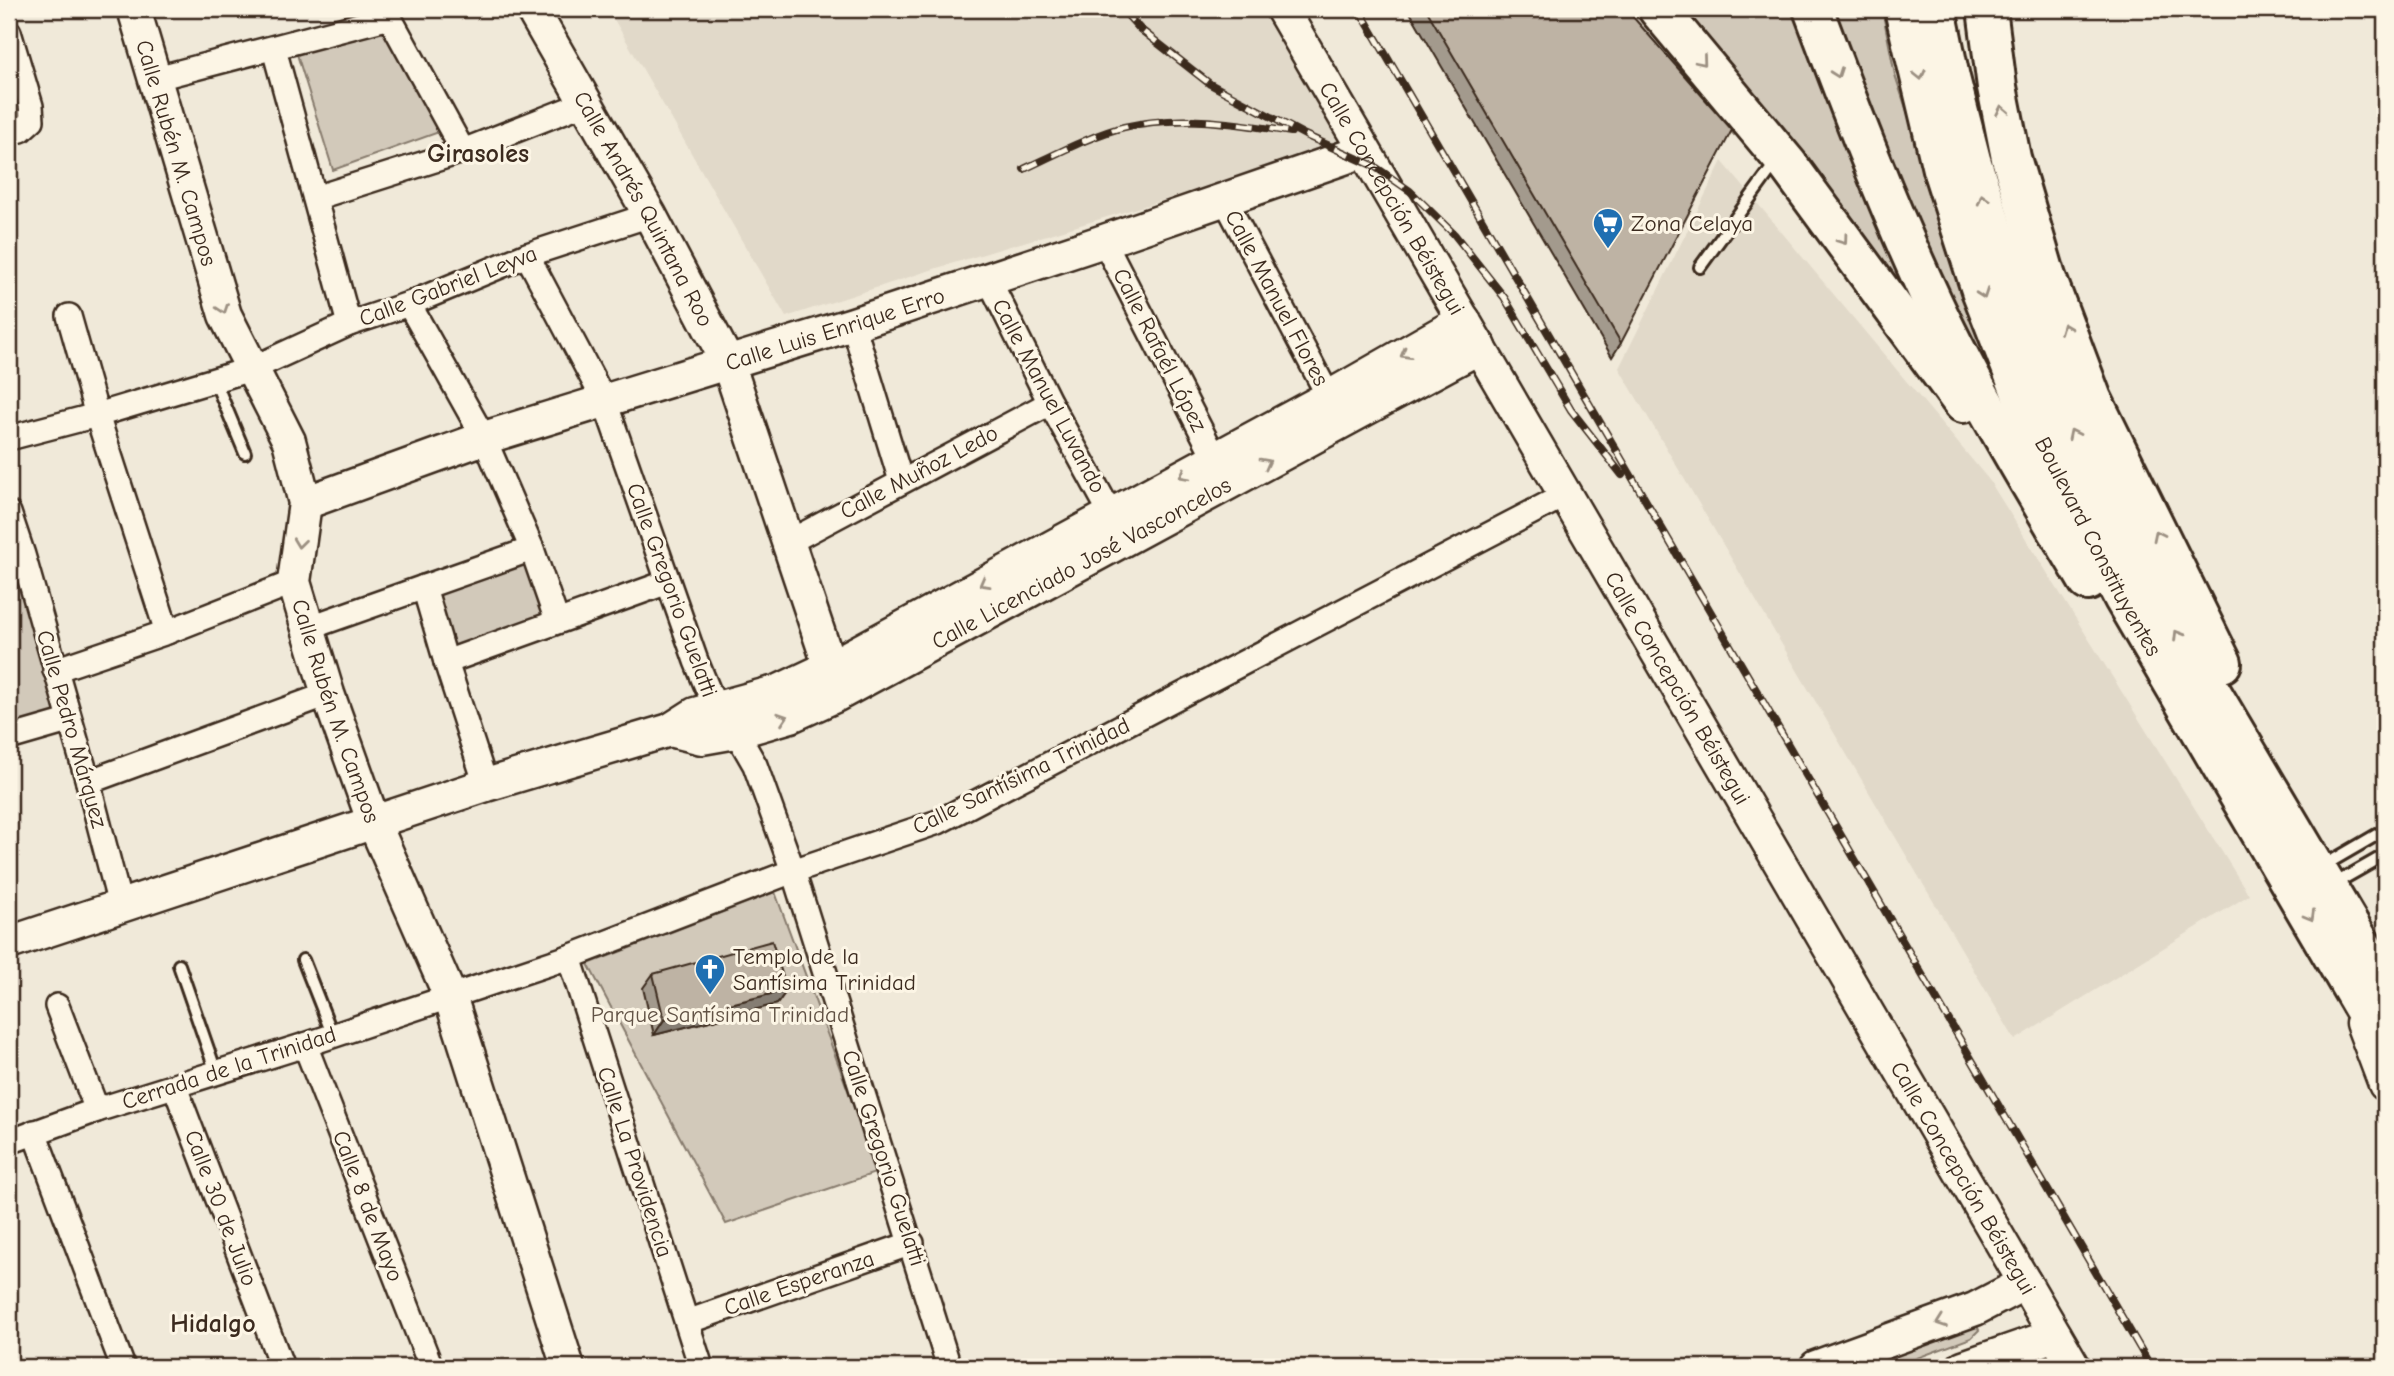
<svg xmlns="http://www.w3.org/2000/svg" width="2394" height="1376" viewBox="0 0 2394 1376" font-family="'Comic Neue',sans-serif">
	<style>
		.built { fill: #e1d9c9 }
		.green { fill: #d2c9ba; stroke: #867a6c; stroke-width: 2 }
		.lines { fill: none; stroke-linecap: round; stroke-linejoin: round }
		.lane-casing { stroke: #3b2a1e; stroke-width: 16 }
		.street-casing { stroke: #3b2a1e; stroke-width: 28 }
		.secondary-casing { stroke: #3b2a1e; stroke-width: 37 }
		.highway-casing { stroke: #3b2a1e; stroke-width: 44 }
		.lane { stroke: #fcf5e5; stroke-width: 10 }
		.street { stroke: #fcf5e5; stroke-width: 23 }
		.secondary { stroke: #fcf5e5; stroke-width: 32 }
		.highway { stroke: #fcf5e5; stroke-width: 38 }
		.rail-casing { stroke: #3b2a1e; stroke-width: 8 }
		.rail { stroke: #fcf5e5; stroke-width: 5; stroke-dasharray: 16; stroke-linecap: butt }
		.wall { fill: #a39a8d; stroke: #3b2a1e; stroke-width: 2 }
		.shaded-wall { fill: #857d73; stroke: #3b2a1e; stroke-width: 2 }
		.building { fill: #beb3a4; stroke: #3b2a1e; stroke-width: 2 }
		.oneway { stroke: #9c9082 }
		.labels { text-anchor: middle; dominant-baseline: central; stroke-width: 6; stroke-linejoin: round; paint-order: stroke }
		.street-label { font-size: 23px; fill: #3b2a1e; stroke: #fcf5e5 }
		.poi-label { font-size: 23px; fill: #3b2a1e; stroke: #fcf5e5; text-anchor: start }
		.park-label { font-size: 23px; fill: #615245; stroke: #fcf5e5 }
		.quarter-label { font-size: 26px; font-weight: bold; fill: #3b2a1e; stroke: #fcf5e5 }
	</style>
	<rect width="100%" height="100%" fill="#f0e9d9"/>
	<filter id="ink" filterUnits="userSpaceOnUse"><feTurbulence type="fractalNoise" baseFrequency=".0143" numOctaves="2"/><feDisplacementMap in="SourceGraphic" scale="14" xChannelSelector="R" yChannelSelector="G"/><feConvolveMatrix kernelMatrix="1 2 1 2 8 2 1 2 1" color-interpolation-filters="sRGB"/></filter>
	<g filter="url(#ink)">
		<g class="built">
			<path d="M608 9H1266L1347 145 937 268 786 317Z"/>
			<path d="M1722 161 1989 480 2249 895 2015 1040 1619 368Z"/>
		</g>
		<g class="green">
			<path d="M1619 9H1635L1677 55 1747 125 1734 135Z"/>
			<path d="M1690 9H1882L1895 75 1957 263 2035 453 1944 354 1796 148 1728 61 1693 22Z"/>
			<path d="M382 26 439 132 333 170 296 51Z"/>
			<path d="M531 556 552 614 447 654 432 590Z"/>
			<path d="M16 563 58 718 9 733V565Z"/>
			<path d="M775 892 878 1172 726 1224 588 964Z"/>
			<path d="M1974 1319 1979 1330 1971 1338 1893 1367H1825Z"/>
		</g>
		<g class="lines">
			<g class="lane-casing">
				<g id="lane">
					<path d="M1700 267 1777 161"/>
					<path d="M215 381 245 453"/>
					<path d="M2323 866 2385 830"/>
					<path d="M2334 884 2385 855"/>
					<path d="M303 960 333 1036"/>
					<path d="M179 965 216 1072"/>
				</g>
			</g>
			<g class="street-casing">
				<g id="street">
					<path d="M385 9 463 151"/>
					<path d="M9 32 31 106 32 120 21 130 9 133"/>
					<path d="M274 49 349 324"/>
					<path d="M153 79 390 17"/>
					<path d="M315 198 463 151 585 103"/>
					<path d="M1225 200 1329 397"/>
					<path d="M1104 241 1215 458"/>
					<path d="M527 255 605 402 696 661 716 709 736 732 755 765 793 871 949 1367"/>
					<path d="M988 278 1050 403 1111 514"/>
					<path d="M409 304 484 438 532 549 557 621"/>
					<path d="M69 316 97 415 167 632"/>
					<path d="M853 324 901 481"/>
					<path d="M9 438 97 415 251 369 349 324 409 304 527 255 650 215"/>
					<path d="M9 513 23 555 88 782 120 905"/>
					<path d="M789 542 1050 403"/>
					<path d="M424 587 446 662 486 785"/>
					<path d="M308 628 532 549"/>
					<path d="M446 662 668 582"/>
					<path d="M55 670 167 632 294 582"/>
					<path d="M9 738 68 721"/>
					<path d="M88 782 328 694"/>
					<path d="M569 957 701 1367"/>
					<path d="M57 1006 97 1110"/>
					<path d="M305 1045 431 1367"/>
					<path d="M175 1087 282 1367"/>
					<path d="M34 1132 123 1367"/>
					<path d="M9 1142 97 1110 305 1045 569 957 793 871 938 822 1565 495"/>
					<path d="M687 1322 912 1243"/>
				</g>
			</g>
			<g class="secondary-casing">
				<g id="secondary">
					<path id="s1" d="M134 9 225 315 289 441 305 503 294 582 328 694 374 823 450 996 568 1367"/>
					<path id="s2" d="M532 9 650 215 728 363 830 667 834 687"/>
					<path id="s3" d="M1282 9 2074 1367"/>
					<path id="s4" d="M305 503 484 438 853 324 1104 241 1364 151"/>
					<path id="s5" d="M670 730 702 738 736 732 791 716 835 696 1480 347"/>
					<path d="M9 943 486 785 670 730 695 714 779 691 830 667 1329 397 1464 320"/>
					<path d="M2362 1023 2385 1084"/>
					<path d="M1816 1367 1975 1309 2025 1283"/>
					<path d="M1963 1367 2055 1335"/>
				</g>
			</g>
			<g class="highway-casing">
				<g id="highway">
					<path d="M1658 9 1788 165 1963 403"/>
					<path d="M1813 9C1850 108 1888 207 1933 303 1978 399 2034 490 2088 581"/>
					<path id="s6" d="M1904 9 1942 169 1981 290 2031 418 2124 599 2385 1045"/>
					<path d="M1936 9 1950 78 1971 160 2009 279 2059 405 2150 589 2385 985"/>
					<path d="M1987 9 1997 87 2011 158 2046 277 2092 399 2222 663"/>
				</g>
			</g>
			<use href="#lane" class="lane"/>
			<use href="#street" class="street"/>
			<use href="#secondary" class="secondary"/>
			<use href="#highway" class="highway"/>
			<g class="rail-casing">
				<g id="rail">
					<path d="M1122 9 1140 29 1210 84 1305 135 1374 166 1410 191 1454 234 1504 297 1571 410 1622 475"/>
					<path d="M1359 9 2151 1367"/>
					<path d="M1024 169C1052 156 1094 134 1124 127 1179 114 1236 123 1291 132"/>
				</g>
			</g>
			<use href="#rail" class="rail"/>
		</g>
		<g class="wall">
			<path d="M1408 9H1626L1621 343 1612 357Z"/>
			<path d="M653 974 787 990 777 1004 654 1035 643 988Z"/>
		</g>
		<path class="shaded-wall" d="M787 990 777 1004 654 1035 664 1020Z"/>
		<g class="building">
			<path d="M1426 9H1626L1732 130 1621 343Z"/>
			<path d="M772 941 787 990 664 1020 653 974Z"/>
		</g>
		<defs><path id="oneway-chevron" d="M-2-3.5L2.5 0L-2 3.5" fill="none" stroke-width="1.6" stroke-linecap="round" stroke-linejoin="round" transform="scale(1.75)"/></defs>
		<g class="oneway">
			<use href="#oneway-chevron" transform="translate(1702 61) rotate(50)"/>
			<use href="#oneway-chevron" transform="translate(1837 73) rotate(70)"/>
			<use href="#oneway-chevron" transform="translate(1920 75) rotate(77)"/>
			<use href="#oneway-chevron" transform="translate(2002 110) rotate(-101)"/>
			<use href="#oneway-chevron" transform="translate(1983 199) rotate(-107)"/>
			<use href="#oneway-chevron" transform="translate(1843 240) rotate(54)"/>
			<use href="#oneway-chevron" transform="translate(1983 294) rotate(70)"/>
			<use href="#oneway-chevron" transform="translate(223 309) rotate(71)"/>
			<use href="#oneway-chevron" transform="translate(2065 328) rotate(-111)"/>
			<use href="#oneway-chevron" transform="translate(1405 354) rotate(151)"/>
			<use href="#oneway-chevron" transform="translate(2073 434) rotate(-116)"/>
			<use href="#oneway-chevron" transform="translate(1266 463) rotate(-28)"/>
			<use href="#oneway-chevron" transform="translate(1184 475) rotate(152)"/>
			<use href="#oneway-chevron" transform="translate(2158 535) rotate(-116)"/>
			<use href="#oneway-chevron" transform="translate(299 543) rotate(97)"/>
			<use href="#oneway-chevron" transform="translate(984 583) rotate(151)"/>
			<use href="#oneway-chevron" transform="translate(2178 635) rotate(-121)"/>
			<use href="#oneway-chevron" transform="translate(783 718) rotate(-18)"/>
			<use href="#oneway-chevron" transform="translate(2310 916) rotate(60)"/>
			<use href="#oneway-chevron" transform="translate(1941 1322) rotate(160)"/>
		</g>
	</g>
	<defs>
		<g id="supermarket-pin" transform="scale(1.575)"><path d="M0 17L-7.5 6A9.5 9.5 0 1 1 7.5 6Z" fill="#1f6fb2" stroke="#fcf5e5"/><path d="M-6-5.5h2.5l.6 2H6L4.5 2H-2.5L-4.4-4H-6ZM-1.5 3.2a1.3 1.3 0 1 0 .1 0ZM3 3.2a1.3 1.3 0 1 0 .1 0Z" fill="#fff"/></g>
		<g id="church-pin" transform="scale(1.575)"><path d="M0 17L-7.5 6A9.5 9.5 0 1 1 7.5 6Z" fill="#1f6fb2" stroke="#fcf5e5"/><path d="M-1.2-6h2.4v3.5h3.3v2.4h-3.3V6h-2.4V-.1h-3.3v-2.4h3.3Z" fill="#fff"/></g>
	</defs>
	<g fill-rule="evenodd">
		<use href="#supermarket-pin" x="1608" y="223"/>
		<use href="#church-pin" x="710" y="969"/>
	</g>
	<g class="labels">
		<g class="street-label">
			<text stroke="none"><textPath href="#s1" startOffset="150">Calle Rubén M. Campos</textPath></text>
			<text stroke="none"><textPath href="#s3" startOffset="219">Calle Concepción Béistegui</textPath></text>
			<text stroke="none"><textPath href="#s2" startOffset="229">Calle Andrés Quintana Roo</textPath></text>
			<text transform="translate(448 286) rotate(-21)">Calle Gabriel Leyva</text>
			<text transform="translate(1277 298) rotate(62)">Calle Manuel Flores</text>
			<text stroke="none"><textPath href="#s4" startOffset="558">Calle Luis Enrique Erro</textPath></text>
			<text transform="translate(1160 350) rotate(63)">Calle Rafaél López</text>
			<text transform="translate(1049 396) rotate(62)">Calle Manuel Luvando</text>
			<text transform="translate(919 472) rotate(-28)">Calle Muñoz Ledo</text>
			<text stroke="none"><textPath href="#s6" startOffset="574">Boulevard Constituyentes</textPath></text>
			<text stroke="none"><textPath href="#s5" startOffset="453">Calle Licenciado José Vasconcelos</textPath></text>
			<text transform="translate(672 590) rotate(70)">Calle Gregorio Guelatti</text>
			<text stroke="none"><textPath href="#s3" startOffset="786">Calle Concepción Béistegui</textPath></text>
			<text stroke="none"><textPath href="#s1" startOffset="740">Calle Rubén M. Campos</textPath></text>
			<text transform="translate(72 729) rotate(74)">Calle Pedro Márquez</text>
			<text transform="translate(1021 776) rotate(-26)">Calle Santísima Trinidad</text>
			<text transform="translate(229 1068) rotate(-18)">Cerrada de la Trinidad</text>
			<text transform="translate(884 1158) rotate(72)">Calle Gregorio Guelatti</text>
			<text transform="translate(635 1162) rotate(72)">Calle La Providencia</text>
			<text stroke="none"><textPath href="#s3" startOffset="1353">Calle Concepción Béistegui</textPath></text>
			<text transform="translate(368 1206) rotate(69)">Calle 8 de Mayo</text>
			<text transform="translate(221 1208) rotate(69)">Calle 30 de Julio</text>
			<text transform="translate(799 1283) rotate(-19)">Calle Esperanza</text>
		</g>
		<g class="poi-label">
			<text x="1631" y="223">Zona Celaya</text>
			<text x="733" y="956">Templo de la<tspan x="733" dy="26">Santísima Trinidad</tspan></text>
		</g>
		<g class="park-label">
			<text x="720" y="1014">Parque Santísima Trinidad</text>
		</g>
		<g class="quarter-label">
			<text x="478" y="154">Girasoles</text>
			<text x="213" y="1324">Hidalgo</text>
		</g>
	</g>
	<rect width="2394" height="1376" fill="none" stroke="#fcf5e5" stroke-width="35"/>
	<rect x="18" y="18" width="2359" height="1341" fill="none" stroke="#3b2a1e" stroke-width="2.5" filter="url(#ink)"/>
</svg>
